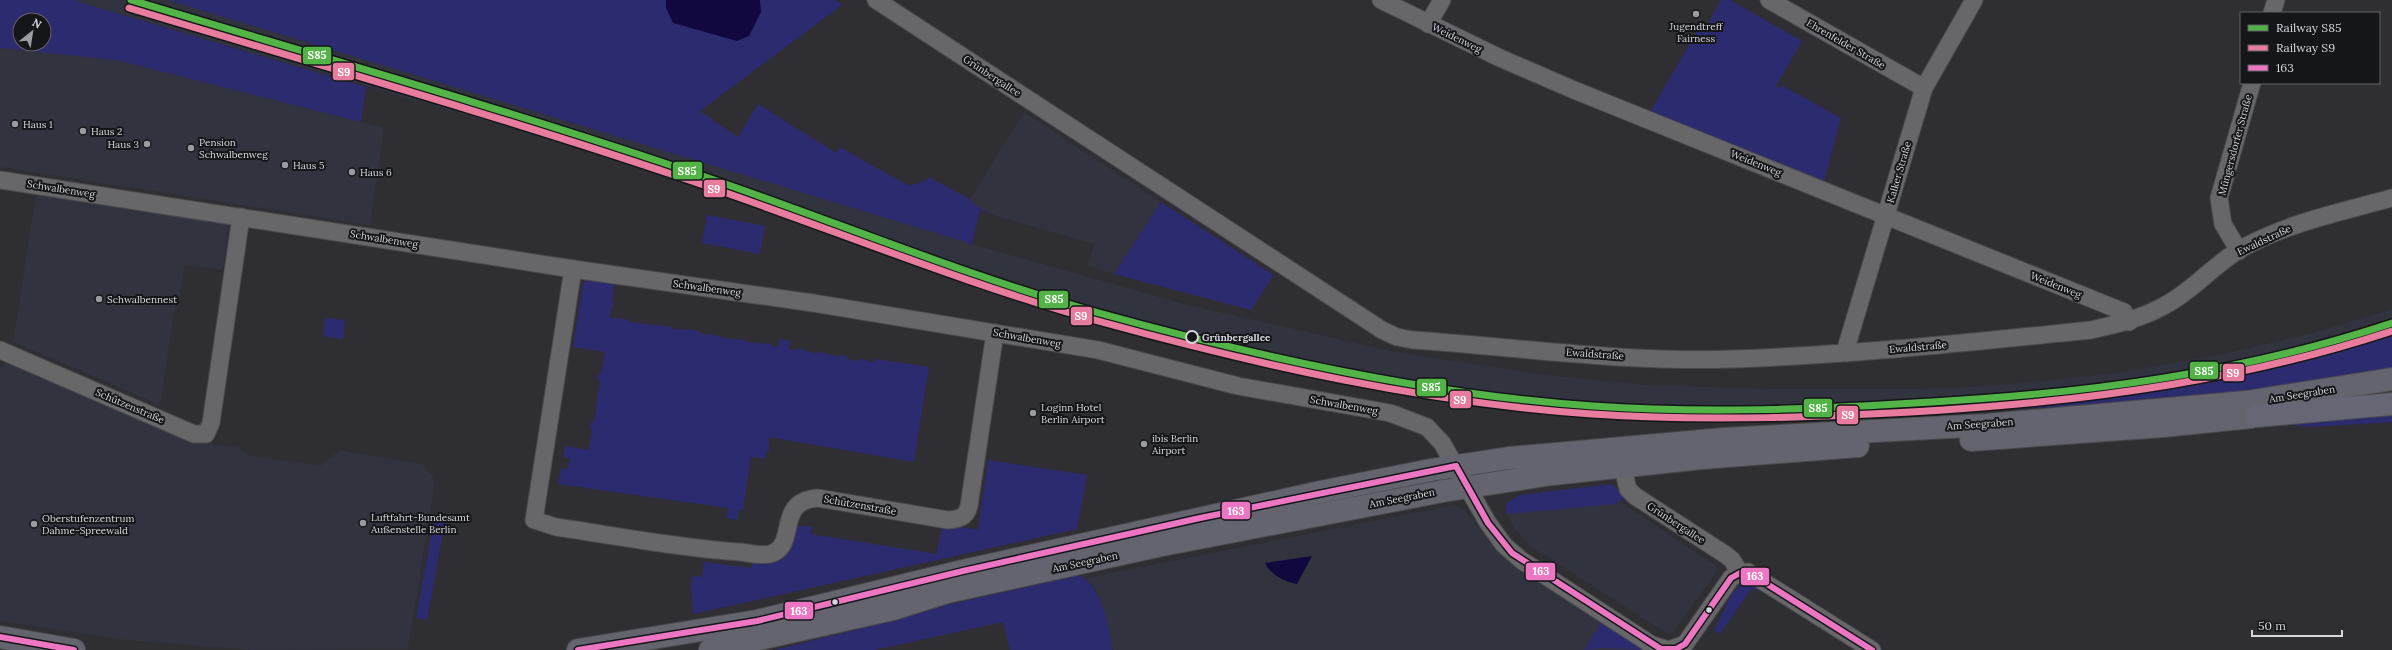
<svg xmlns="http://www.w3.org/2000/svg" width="2392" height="650" viewBox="0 0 2392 650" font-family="Lora,serif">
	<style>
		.built { fill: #31333f }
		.green { fill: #2d2b70; fill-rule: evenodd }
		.water { fill: #11083f }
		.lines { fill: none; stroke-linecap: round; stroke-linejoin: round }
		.minor-casing { stroke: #49494d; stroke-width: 19 }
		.major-casing { stroke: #49494d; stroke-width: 24 }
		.highway-casing { stroke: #49494d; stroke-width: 24 }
		.minor { stroke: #67676a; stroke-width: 17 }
		.major { stroke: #64646e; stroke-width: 22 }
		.highway { stroke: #666774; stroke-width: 22 }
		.bus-1-casing { stroke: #151619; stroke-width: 9 }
		.bus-1 { stroke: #ec76c2; stroke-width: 6 }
		.rail-1-casing { stroke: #151619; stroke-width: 10 }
		.rail-2-casing { stroke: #151619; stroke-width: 10 }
		.rail-1 { stroke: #52b447; stroke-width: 7 }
		.rail-2 { stroke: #e77c9e; stroke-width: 7 }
		.poi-dot { fill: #9b9ca2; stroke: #151619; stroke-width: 1.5 }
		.stop-dot { fill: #151619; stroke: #d6d7dd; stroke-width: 2 }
		.bus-dot { fill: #d6d7dd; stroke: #151619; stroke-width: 1.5 }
		.labels { text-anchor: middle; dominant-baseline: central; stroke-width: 4; stroke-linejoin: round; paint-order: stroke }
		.poi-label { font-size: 10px; fill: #d6d7dd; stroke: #151619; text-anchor: start }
		.street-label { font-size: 10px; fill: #d6d7dd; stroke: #151619 }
		.stop-label { font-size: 10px; font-weight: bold; fill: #d6d7dd; stroke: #151619; text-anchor: start }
		.line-badge { stroke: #151619; stroke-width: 1.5 }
		.badge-label { font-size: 11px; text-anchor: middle; font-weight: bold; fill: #fff }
	</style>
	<rect width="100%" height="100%" fill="#2e2e33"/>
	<g class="built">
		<path d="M72 0H168L972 244 1180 303 1390 351 1537 374 1645 385 1777 389H1913L1993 386 2110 374 2219 355 2313 333 2392 309V330L2333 352 2208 379 2113 394 1928 412 1709 419 1625 417 1541 411 1315 379 1021 299 637 165Z"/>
		<path d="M0 48 116 60 384 128 370 225 0 167Z"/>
		<path d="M1024 112 1161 202 1114 274 1088 266 1094 244 996 216 972 204 970 199Z"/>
		<path d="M36 194 225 224 228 229 223 270 185 265 180 298 176 301 160 405 13 342Z"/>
		<path d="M7 363H13L195 441 241 448 247 455 320 466 340 450 422 464 433 476 434 487 408 649 253 650 126 640 0 621V367Z"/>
		<path d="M1622 503 1717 566 1716 572 1673 633 1669 635 1529 545 1515 529 1506 514Z"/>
		<path d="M1455 505 1464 509 1501 556 1643 650H1113L1100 600 1096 590 1086 578Z"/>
	</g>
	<g class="green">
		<path d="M0 0H72L366 87 361 122 116 60 0 48ZM20 20H44V44H20Z"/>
		<path d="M168 0H836L842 5 700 111 738 137 758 104 836 153 840 147 909 186 927 180 929 177 970 199 973 204 996 216 980 210 972 244Z"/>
		<path d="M1721 0H1730L1802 41 1775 88 1783 86 1841 118 1824 182 1650 112 1702 23 1706 27Z"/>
		<path d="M1161 202 1274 275 1251 310 1114 274Z"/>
		<path d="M707 215 765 226 760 254 702 243Z"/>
		<path d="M589 279 614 283 612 302H614L609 317 629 320V322L673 327V329L694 330 708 336V334L721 336V338L746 340V342L772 344V346L777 347 780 339 790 341 789 349 796 350 797 348 818 354V351L838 357 839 355 847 356V359L860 361V358L874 363 875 359 929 367 914 462 769 437V452H766L765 459 751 457 743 510H739L737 520 726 518 728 508 558 484 561 468 568 469 570 459 563 457 565 446 589 450 592 429H590L591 421 594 422 600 380 597 379 599 373H601L605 352 573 347 583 283Z"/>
		<path d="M325 318 345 320 343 339 323 336Z"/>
		<path d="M2392 330V369L2169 403 1928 412 2113 394 2208 379 2333 352Z"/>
		<path d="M2392 411V422L2311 427 2283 424Z"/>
		<path d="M988 460 1087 475 1077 529 693 614 691 585 693 576 702 577 704 562 752 568 753 562 792 526H812L811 534 936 554 943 524 978 530Z"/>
		<path d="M1611 484 1626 497 1615 504 1506 514V504L1519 495Z"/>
		<path d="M435 515 446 517 427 620 416 618Z"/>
		<path d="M1079 575C1100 583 1111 630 1112 650H1010L1003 622 874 650H774L888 622 947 605Z"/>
		<path d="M1744 584 1754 586 1761 593 1752 588 1720 634 1714 630 1733 592Z"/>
		<path d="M1601 623 1643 650 1603 648 1584 650Z"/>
	</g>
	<g class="water">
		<path d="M666 0H760L761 12 749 36 737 41 673 23 666 8Z"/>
		<path d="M1312 556 1297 584C1284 582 1270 574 1265 563Z"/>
	</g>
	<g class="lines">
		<g class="minor-casing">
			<g id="minor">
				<path d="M876 0 1382 330 1397 337 1413 340C1519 347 1626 363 1733 359 1853 355 1972 342 2091 330 2118 324 2144 318 2169 303 2194 289 2214 265 2239 250 2286 223 2341 212 2392 198"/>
				<path d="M1381 0 1500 58 1574 90 2124 312 2129 322"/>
				<path d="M1769 0 1924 88"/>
				<path d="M2272 13 2276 0"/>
				<path d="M1428 24 1442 0"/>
				<path d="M0 180 573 269 813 303 1098 350 1238 386 1390 413 1427 427 1442 443 1488 523 1504 545 1521 560 1652 645 1669 650 1685 644 1731 578 1740 573 1748 572 1872 650"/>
				<path d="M2239 251 2223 224 2219 198 2252 83"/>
				<path d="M573 269 534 520 556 527C617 536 679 548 740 552 749 553 762 556 770 554 799 546 774 501 818 498L948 520C959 519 966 518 969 506L995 333"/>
				<path d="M0 350 194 434H206L211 423 241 217"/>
				<path d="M1847 353V345L1924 88 1974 0"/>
				<path d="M1623 468 1628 489 1635 496 1726 555 1732 560 1740 573"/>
			</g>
		</g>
		<g class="major-casing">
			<g id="major">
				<path d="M1971 440 2163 426 2251 417"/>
				<path d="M0 637 74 650"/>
				<path d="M578 650 757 621 963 571 1316 493 1431 470 1509 458 1724 439 1987 425 2247 402 2392 379"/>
				<path d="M710 650 893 609 947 592 1162 545 1443 491 1552 474 1702 458 1858 446"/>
			</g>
		</g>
		<g class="highway-casing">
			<path id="highway" d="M2257 416 2392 404"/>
		</g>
		<use href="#minor" class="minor"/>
		<use href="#major" class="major"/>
		<use href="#highway" class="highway"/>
		<g class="bus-1-casing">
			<g id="bus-1">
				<path d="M1456 466 1488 523 1512 553 1661 649H1676L1685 644 1731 578 1740 573 1748 572 1872 650"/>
				<path d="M0 637 74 650"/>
				<path d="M578 650 757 621 963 571 1200 518 1456 466"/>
			</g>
		</g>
		<use href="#bus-1" class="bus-1"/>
		<g class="rail-1-casing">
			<path id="rail-1" d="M131 0C314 55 498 107 679 168 820 215 956 273 1099 313 1258 357 1429 395 1593 406 1706 414 1820 409 1932 402 2090 393 2241 373 2392 323"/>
		</g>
		<g class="rail-2-casing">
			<path id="rail-2" d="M129 8C312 63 496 115 677 176 818 223 955 281 1098 321 1258 365 1427 403 1592 414 1709 422 1827 417 1943 410 2096 400 2246 379 2392 331"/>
		</g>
		<use href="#rail-1" class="rail-1"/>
		<use href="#rail-2" class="rail-2"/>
	</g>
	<g class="poi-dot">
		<circle cx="1696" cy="14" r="4"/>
		<circle cx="15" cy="124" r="4"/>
		<circle cx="83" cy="131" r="4"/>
		<circle cx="147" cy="144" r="4"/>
		<circle cx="191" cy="148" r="4"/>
		<circle cx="285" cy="165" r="4"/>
		<circle cx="352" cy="172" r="4"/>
		<circle cx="99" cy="299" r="4"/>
		<circle cx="1033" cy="413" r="4"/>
		<circle cx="1144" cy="444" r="4"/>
		<circle cx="363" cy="523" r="4"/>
		<circle cx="34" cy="524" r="4"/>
	</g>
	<circle class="stop-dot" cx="1192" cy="337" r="6"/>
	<g class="bus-dot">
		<circle cx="835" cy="602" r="3.5"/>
		<circle cx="1709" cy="610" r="3.5"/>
	</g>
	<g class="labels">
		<g class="poi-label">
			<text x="1696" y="26" text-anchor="middle">Jugendtreff<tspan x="1696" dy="12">Fairness</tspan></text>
			<text x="23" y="124">Haus 1</text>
			<text x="91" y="131">Haus 2</text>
			<text x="199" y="142">Pension<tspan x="199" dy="12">Schwalbenweg</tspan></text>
			<text x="139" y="144" text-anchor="end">Haus 3</text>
			<text x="293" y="165">Haus 5</text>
			<text x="360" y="172">Haus 6</text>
			<text x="107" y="299">Schwalbennest</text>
			<text x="1041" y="407">Loginn Hotel<tspan x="1041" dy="12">Berlin Airport</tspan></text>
			<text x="1152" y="438">ibis Berlin<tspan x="1152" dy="12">Airport</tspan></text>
			<text x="371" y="517">Luftfahrt-Bundesamt<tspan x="371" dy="12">Außenstelle Berlin</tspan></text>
			<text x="42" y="518">Oberstufenzentrum<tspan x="42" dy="12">Dahme-Spreewald</tspan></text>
		</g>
		<g class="street-label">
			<text transform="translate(1457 38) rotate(26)">Weidenweg</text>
			<text transform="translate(1846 44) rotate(30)">Ehrenfelder Straße</text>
			<text transform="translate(992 76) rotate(33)">Grünbergallee</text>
			<text transform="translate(2235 145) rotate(-75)">Müngersdorfer Straße</text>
			<text transform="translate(1756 163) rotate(22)">Weidenweg</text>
			<text transform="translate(1899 172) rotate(-74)">Kalker Straße</text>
			<text transform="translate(61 189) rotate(9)">Schwalbenweg</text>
			<text transform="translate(384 239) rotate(9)">Schwalbenweg</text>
			<text transform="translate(2264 240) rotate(-25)">Ewaldstraße</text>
			<text transform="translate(2056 285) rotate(22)">Weidenweg</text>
			<text transform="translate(707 288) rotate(8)">Schwalbenweg</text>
			<text transform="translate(1027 338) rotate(10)">Schwalbenweg</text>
			<text transform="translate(1918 347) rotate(-5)">Ewaldstraße</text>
			<text transform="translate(1595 354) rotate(4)">Ewaldstraße</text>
			<text transform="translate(2302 394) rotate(-9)">Am Seegraben</text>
			<text transform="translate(1344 405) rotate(10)">Schwalbenweg</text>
			<text transform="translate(130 406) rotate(23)">Schützenstraße</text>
			<text transform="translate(1980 424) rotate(-4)">Am Seegraben</text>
			<text transform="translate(1402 498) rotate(-11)">Am Seegraben</text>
			<text transform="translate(860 505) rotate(10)">Schützenstraße</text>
			<text transform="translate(1676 523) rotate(33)">Grünbergallee</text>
			<text transform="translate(1085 562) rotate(-12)">Am Seegraben</text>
		</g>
		<g class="stop-label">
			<text x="1202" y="337">Grünbergallee</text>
		</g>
	</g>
	<g class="line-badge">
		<rect x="302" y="46" width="30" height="19" rx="4" fill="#52b447"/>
		<rect x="332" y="62" width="23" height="19" rx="4" fill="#e77c9e"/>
		<rect x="672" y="161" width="31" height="19" rx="4" fill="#52b447"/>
		<rect x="703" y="179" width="23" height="19" rx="4" fill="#e77c9e"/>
		<rect x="1038" y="290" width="31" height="19" rx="4" fill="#52b447"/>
		<rect x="1070" y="306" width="23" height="20" rx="4" fill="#e77c9e"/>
		<rect x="2189" y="361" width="30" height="19" rx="4" fill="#52b447"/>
		<rect x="2222" y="363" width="23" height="19" rx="4" fill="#e77c9e"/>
		<rect x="1416" y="378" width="31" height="19" rx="4" fill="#52b447"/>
		<rect x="1449" y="390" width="23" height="19" rx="4" fill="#e77c9e"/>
		<rect x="1803" y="398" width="30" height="20" rx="4" fill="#52b447"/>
		<rect x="1836" y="405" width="23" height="20" rx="4" fill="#e77c9e"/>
		<rect x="1221" y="501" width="30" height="19" rx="4" fill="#ec76c2"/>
		<rect x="1525" y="562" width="31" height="19" rx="4" fill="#ec76c2"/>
		<rect x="1740" y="567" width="30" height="19" rx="4" fill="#ec76c2"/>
		<rect x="784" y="601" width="30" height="19" rx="4" fill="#ec76c2"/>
	</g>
	<g class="badge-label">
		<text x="317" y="59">S85</text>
		<text x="344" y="76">S9</text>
		<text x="687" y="175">S85</text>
		<text x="714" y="193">S9</text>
		<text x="1054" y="303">S85</text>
		<text x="1081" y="320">S9</text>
		<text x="2204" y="375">S85</text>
		<text x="2233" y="377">S9</text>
		<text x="1431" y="391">S85</text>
		<text x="1460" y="404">S9</text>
		<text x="1818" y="412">S85</text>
		<text x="1848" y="419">S9</text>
		<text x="1236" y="515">163</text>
		<text x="1541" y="575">163</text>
		<text x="1755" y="580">163</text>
		<text x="799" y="615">163</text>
	</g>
	<rect x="2240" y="12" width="140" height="72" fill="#151619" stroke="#626367"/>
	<rect x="2248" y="25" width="20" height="6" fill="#52b447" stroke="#626367"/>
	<text x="2276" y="32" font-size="12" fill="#d6d7dd">Railway S85</text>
	<rect x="2248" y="45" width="20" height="6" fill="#e77c9e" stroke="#626367"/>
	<text x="2276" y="52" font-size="12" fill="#d6d7dd">Railway S9</text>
	<rect x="2248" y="65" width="20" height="6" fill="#ec76c2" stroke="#626367"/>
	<text x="2276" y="72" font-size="12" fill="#d6d7dd">163</text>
	<g transform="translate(32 32) rotate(30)"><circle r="19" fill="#151619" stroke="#626367"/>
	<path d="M0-3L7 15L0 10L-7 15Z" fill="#9b9ca2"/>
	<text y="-6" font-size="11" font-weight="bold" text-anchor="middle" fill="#d6d7dd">N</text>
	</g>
	<path d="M2252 630v6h90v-6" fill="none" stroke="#d6d7dd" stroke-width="2"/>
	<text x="2258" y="630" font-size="12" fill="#d6d7dd" stroke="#151619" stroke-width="3" paint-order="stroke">50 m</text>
</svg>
